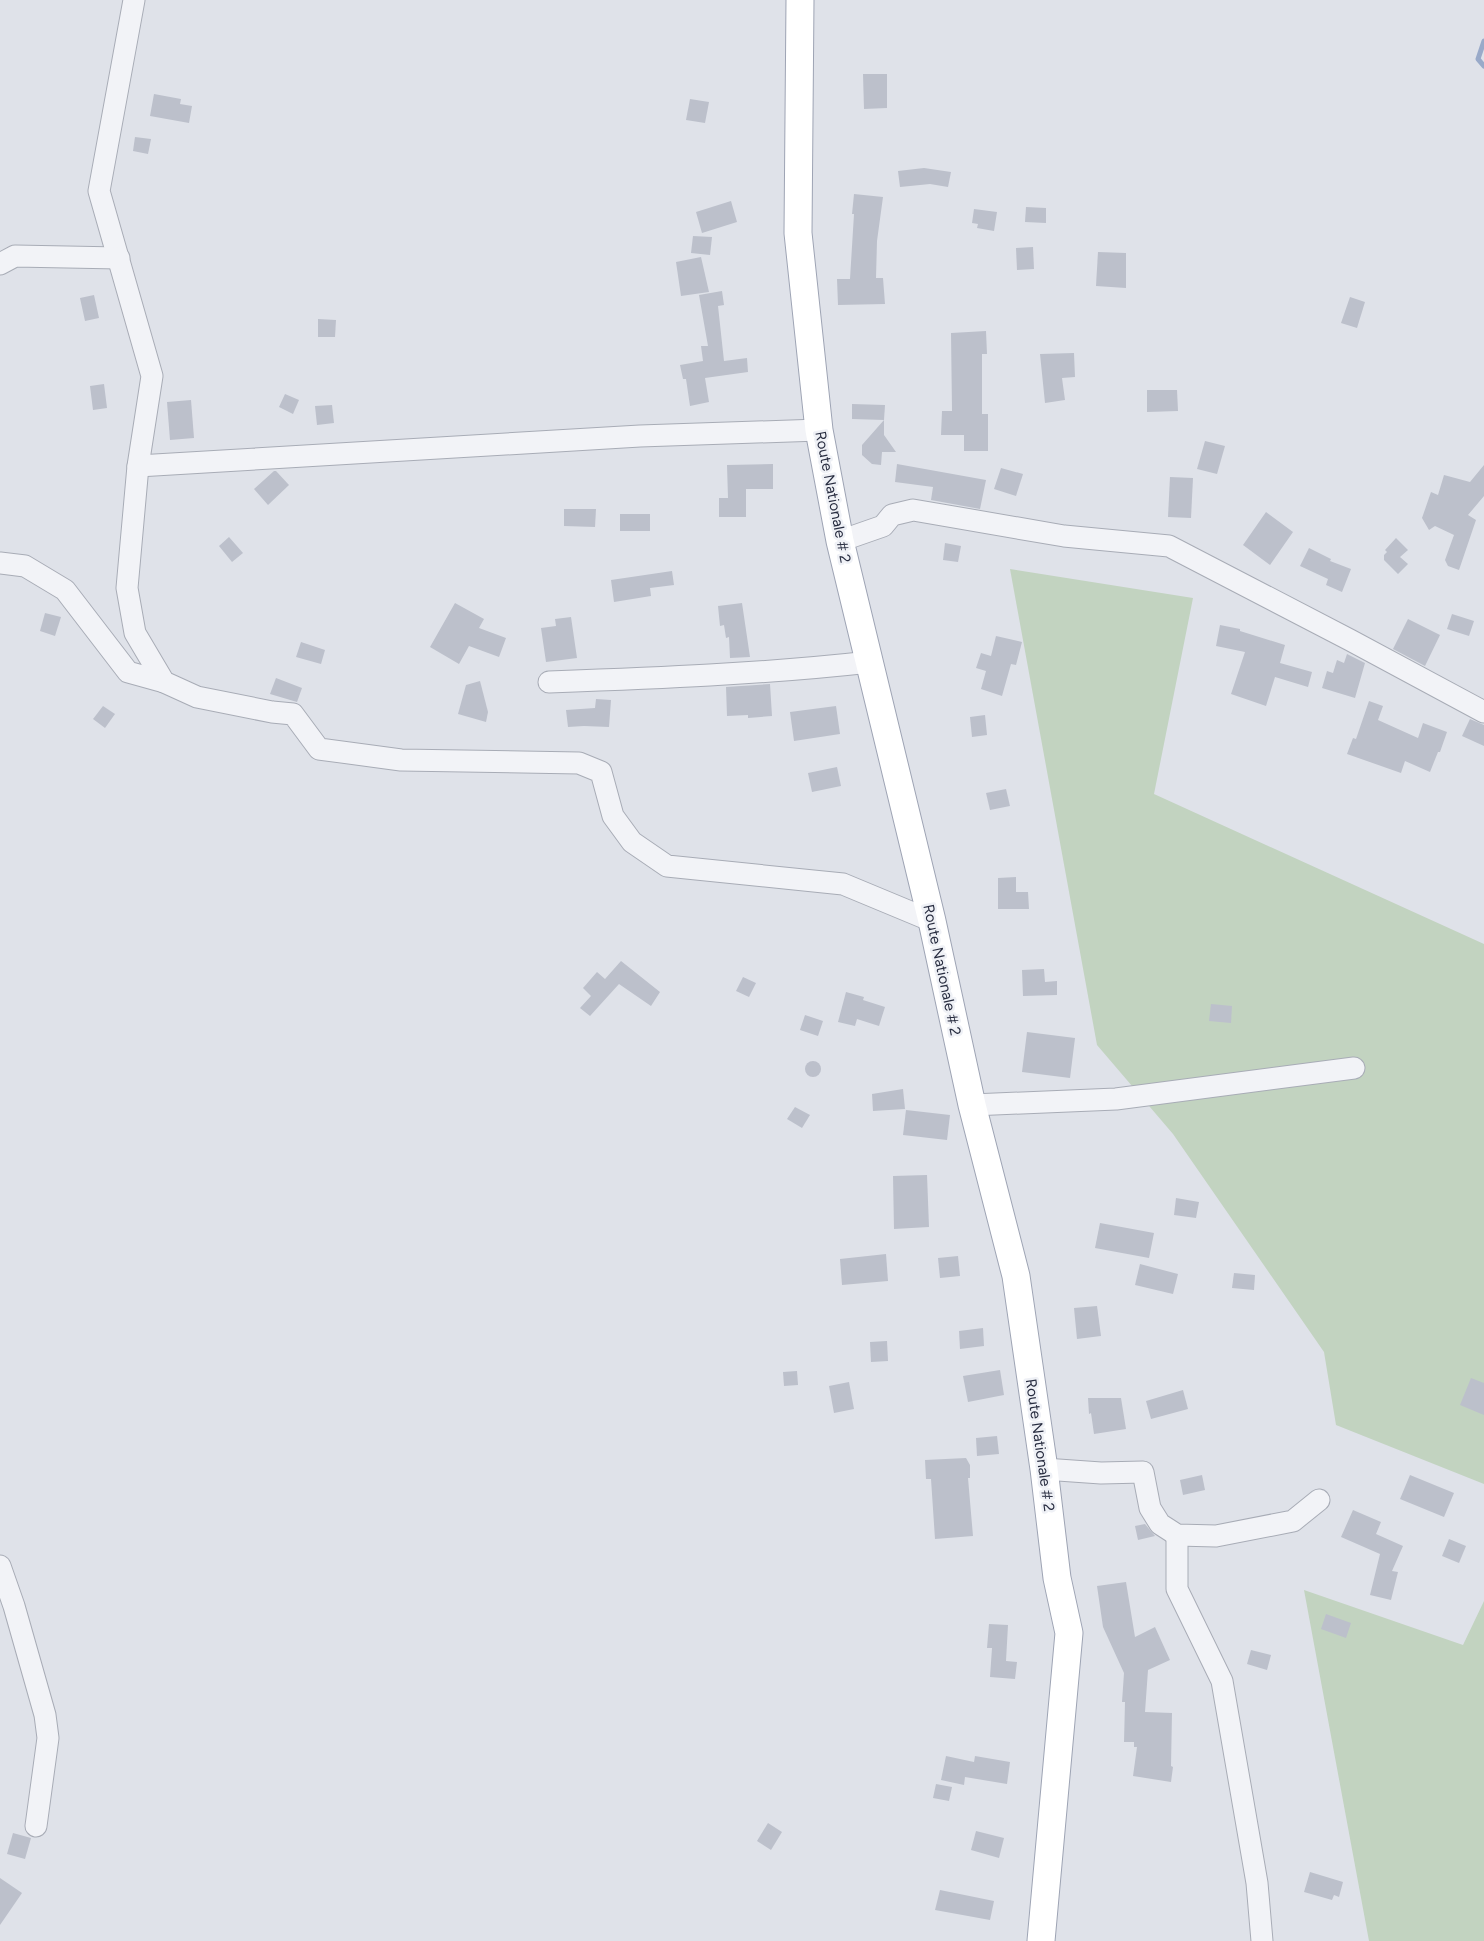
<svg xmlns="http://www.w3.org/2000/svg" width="1484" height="1941" viewBox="0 0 1484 1941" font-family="Figtree,sans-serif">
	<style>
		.green { fill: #c2d3c0 }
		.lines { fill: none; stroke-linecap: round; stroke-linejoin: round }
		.stream { stroke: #99aac9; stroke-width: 5 }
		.building { fill: #bcc0cb }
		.minor-casing { stroke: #a8acb6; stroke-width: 23 }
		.major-casing { stroke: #9ea4b4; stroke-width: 29 }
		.minor { stroke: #f2f3f7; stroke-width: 21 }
		.major { stroke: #fff; stroke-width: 27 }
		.labels { text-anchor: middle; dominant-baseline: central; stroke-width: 5; stroke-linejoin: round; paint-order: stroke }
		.street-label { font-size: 15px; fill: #282d40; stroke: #eff1f6 }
	</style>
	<rect width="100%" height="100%" fill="#dfe2e9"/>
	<g class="green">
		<path d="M1010 569 1193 598 1154 794 1484 944V1484L1336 1425 1324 1352 1173 1134 1097 1045Z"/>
		<path d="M1304 1590 1463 1645 1484 1601V1941H1369Z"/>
	</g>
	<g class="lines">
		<path class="stream" d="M1484 41 1478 59 1484 66"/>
	</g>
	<g class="building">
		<path d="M863 74H887V108L864 109Z"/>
		<path d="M154 94 181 99 180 104 192 106 189 123 150 116Z"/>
		<path d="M690 99 709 102 705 123 686 120Z"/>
		<path d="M135 137 151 139 148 154 133 151Z"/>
		<path d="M924 168 951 172 948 187 930 184 900 187 898 171Z"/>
		<path d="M854 194 883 197 877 241 876 278H883L885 304 838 305 837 279H850L854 214H852Z"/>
		<path d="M731 201 737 222 702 233 696 212Z"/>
		<path d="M1026 207 1046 208V223L1025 222Z"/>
		<path d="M974 209 997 212 994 231 977 228 978 224 972 223Z"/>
		<path d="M693 236 712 237 710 255 691 253Z"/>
		<path d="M1033 247 1034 269 1017 270 1016 248Z"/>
		<path d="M1098 252 1126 253V288L1096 286Z"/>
		<path d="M701 257 709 292 681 296 676 262Z"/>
		<path d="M722 291 724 305 718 306 724 361 747 358 748 372 705 378 709 402 690 406 686 379H683L680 365 703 361 701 346H708L699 295Z"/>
		<path d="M94 295 99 318 85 321 80 298Z"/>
		<path d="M1350 297 1365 302 1357 328 1341 323Z"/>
		<path d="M318 319 336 320 335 337H318Z"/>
		<path d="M986 331 987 354H982V414H988V451H964V435H941L942 411H952L951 333Z"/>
		<path d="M1074 353 1075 377 1062 378 1065 400 1045 403 1040 354Z"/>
		<path d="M104 384 107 408 93 410 90 386Z"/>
		<path d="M1147 390H1177L1178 411 1147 412Z"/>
		<path d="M285 394 299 400 293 414 279 407Z"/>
		<path d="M191 400 194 438 170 440 167 402Z"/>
		<path d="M852 404 885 405 884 420 852 419Z"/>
		<path d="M332 405 334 423 317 425 315 406Z"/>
		<path d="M884 420V435L896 452H882L881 465 872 464 862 455V445Z"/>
		<path d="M1205 441 1225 446 1217 474 1197 469Z"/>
		<path d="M773 464V489H746V517H719V498H728L727 465Z"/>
		<path d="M897 464 986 480 980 509 931 500 933 487 895 482Z"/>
		<path d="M1484 465V496L1468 515 1476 520 1459 570 1448 566 1445 560 1454 535 1435 526 1429 530 1422 518 1431 492 1438 495 1444 475 1470 482Z"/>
		<path d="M1001 468 1023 474 1016 496 994 489Z"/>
		<path d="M274 471H276L289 485 268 505 254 489Z"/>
		<path d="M1170 477 1193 478 1191 518 1168 517Z"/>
		<path d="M564 509H596L595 527 564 526Z"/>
		<path d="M1266 512 1293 532 1270 565 1243 545Z"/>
		<rect x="620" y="514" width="30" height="17"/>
		<path d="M229 537 243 553 232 562 219 546Z"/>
		<path d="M1396 538 1408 550 1400 557 1408 564 1398 574 1384 560V555L1387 552 1385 550Z"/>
		<path d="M945 543 961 546 958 562 943 560Z"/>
		<path d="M1309 548 1331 559 1330 561 1351 569 1342 592 1326 585 1328 579 1300 566Z"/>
		<path d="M672 571 674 585 650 588 651 596 614 602 611 580Z"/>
		<path d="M455 603 484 619 479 628 506 638 499 657 469 646 459 664 430 647Z"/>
		<path d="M742 603 750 657 730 658 729 637 726 638 724 625 720 626 718 606Z"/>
		<path d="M45 613 61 617 55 636 40 631Z"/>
		<path d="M1452 614 1474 621 1469 636 1447 629Z"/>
		<path d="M571 617 577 658 546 662 541 628 556 626 555 619Z"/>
		<path d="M1408 619 1440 635 1425 666 1393 649Z"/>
		<path d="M1220 625 1240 629V631L1285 645 1280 663 1312 672 1308 687 1275 677 1266 706 1231 694 1245 652 1216 646Z"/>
		<path d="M996 636 1022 642 1016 665 1011 664 1002 696 981 689 986 671 976 668 981 653 991 656Z"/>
		<path d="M301 642 325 650 321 664 296 657Z"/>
		<path d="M1347 654 1365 663 1355 698 1322 688 1327 671 1333 673 1337 660 1344 663Z"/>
		<path d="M276 678 302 688 297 702 270 694Z"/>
		<path d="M480 681 488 712 486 722 458 714 466 685Z"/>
		<path d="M770 684 772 716 748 718V715L727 716 726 687Z"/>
		<path d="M596 699 611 700 609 727 584 726 568 727 566 710 595 708Z"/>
		<path d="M1369 701 1383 706 1378 720 1418 738 1423 723 1447 732 1440 752H1438L1430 772 1405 761 1401 773 1347 754 1353 738 1356 739Z"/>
		<path d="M103 706 115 714 105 728 93 719Z"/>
		<path d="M836 706 840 734 794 741 790 712Z"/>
		<path d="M985 715 987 735 972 737 970 717Z"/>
		<path d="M1470 719 1484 725V746L1462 736Z"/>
		<path d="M837 767 841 786 812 792 808 773Z"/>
		<path d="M1006 789 1010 806 990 810 986 793Z"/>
		<path d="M1016 877V892H1028L1029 909H998V878Z"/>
		<path d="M621 961 660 992 651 1006 619 984 590 1016 580 1008 591 996 583 988 597 972 605 979Z"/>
		<path d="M1044 969 1045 982 1057 981V995L1023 996 1022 970Z"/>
		<path d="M743 977 756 983 749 997 736 991Z"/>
		<path d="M846 992 864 997 863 1000 885 1007 879 1026 857 1019 855 1026 838 1022Z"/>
		<path d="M1211 1004 1232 1006 1231 1023 1209 1021Z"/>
		<path d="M805 1015 823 1021 818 1036 800 1030Z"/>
		<path d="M1027 1032 1075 1038 1070 1078 1022 1072Z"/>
		<circle cx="813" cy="1069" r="8"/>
		<path d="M903 1089 905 1109 873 1111 872 1094Z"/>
		<path d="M795 1107 810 1115 802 1128 787 1119Z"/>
		<path d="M906 1110 950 1115 947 1140 903 1135Z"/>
		<path d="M927 1175 929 1227 894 1229 893 1176Z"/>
		<path d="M1176 1198 1199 1202 1196 1218 1174 1215Z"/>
		<path d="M1100 1223 1154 1233 1149 1258 1095 1248Z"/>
		<path d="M886 1254 888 1281 842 1285 840 1259Z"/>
		<path d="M958 1256 960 1276 940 1278 938 1258Z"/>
		<path d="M1140 1264 1178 1274 1173 1294 1135 1285Z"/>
		<path d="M1234 1273 1255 1275 1254 1290 1232 1288Z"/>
		<path d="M1097 1306 1101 1336 1077 1339 1074 1308Z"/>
		<path d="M983 1328 984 1346 960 1349 959 1331Z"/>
		<path d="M887 1341 888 1361 871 1362 870 1342Z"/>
		<path d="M1000 1370 1004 1395 968 1402 963 1376Z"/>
		<path d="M797 1371 798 1385 784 1386 783 1372Z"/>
		<path d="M1471 1378 1484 1383V1415L1460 1405Z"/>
		<path d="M849 1382 854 1409 834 1413 829 1386Z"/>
		<path d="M1183 1390 1188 1409 1151 1419 1146 1401Z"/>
		<path d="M1088 1398H1121L1126 1429 1094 1434 1091 1413 1089 1414Z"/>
		<path d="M997 1436 999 1454 977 1456 976 1438Z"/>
		<path d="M966 1458 970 1465V1478H968L973 1536 935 1539 931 1479H926L925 1460Z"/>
		<path d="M1202 1475 1205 1490 1183 1495 1180 1480Z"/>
		<path d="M1410 1475 1454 1493 1444 1517 1400 1499Z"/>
		<path d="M1353 1510 1381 1522 1376 1534 1403 1546 1392 1571 1398 1572 1391 1600 1370 1595 1380 1554 1341 1537Z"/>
		<path d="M1145 1524 1155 1536 1138 1540 1135 1526Z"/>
		<path d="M1449 1539 1466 1546 1459 1563 1442 1556Z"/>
		<path d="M1126 1582 1135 1637 1155 1627 1170 1660 1148 1670 1145 1712 1172 1713 1171 1766 1173 1767 1171 1782 1133 1776 1137 1747H1134V1742H1124L1125 1702H1122L1124 1673 1103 1627 1097 1586Z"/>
		<path d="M1326 1614 1351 1623 1346 1638 1321 1629Z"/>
		<path d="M989 1624 1008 1625 1006 1661 1017 1662 1015 1679 990 1677 992 1648H987Z"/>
		<path d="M1251 1650 1271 1655 1267 1670 1247 1664Z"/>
		<path d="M946 1756 974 1762 975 1756 1010 1762 1007 1784 965 1777 964 1785 941 1780Z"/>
		<path d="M936 1784 952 1787 949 1801 933 1798Z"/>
		<path d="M768 1823 782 1832 771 1850 757 1841Z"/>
		<path d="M976 1831 1004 1838 999 1858 971 1850Z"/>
		<path d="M13 1833 31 1838 25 1859 7 1854Z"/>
		<path d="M1310 1872 1343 1882 1339 1897 1334 1895 1332 1900 1304 1892Z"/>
		<path d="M0 1878 22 1893 0 1925Z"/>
		<path d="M940 1890 994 1901 990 1920 935 1910Z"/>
	</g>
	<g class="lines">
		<g class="minor-casing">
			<g id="minor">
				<path d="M134 0 99 191 152 376 138 466 127 588 135 633 164 682 197 697 272 712 293 714 319 749 401 760 579 763 601 772 613 816 632 842 667 866 843 884 932 921"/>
				<path d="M0 264 15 256 119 258"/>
				<path d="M138 466 640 436 819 430"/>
				<path d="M840 541 883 526 892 515 913 510 1064 536 1169 546 1350 640 1484 712"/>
				<path d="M0 563 25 566 65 590 128 672 164 682"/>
				<path d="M549 682C656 678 763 674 870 662"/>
				<path d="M972 1105 1116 1099 1354 1068"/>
				<path d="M1044 1469 1101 1473 1143 1472 1150 1508 1160 1524 1177 1535 1216 1536 1293 1521 1319 1500"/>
				<path d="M1177 1535V1589L1222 1681 1257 1883 1262 1941"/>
				<path d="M0 1566 14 1606 45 1715 48 1738 36 1826"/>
			</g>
		</g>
		<g class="major-casing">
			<path id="major" d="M800 0 798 233 819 430 840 541 932 921 972 1105 1016 1276 1044 1469 1057 1578 1069 1633 1041 1941"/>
		</g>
		<use href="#minor" class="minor"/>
		<use href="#major" class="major"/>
	</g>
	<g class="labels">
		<g class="street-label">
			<text transform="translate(833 497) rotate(79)">Route Nationale # 2</text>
			<text transform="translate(942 970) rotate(78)">Route Nationale # 2</text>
			<text transform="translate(1040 1445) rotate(82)">Route Nationale # 2</text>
		</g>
	</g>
</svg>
